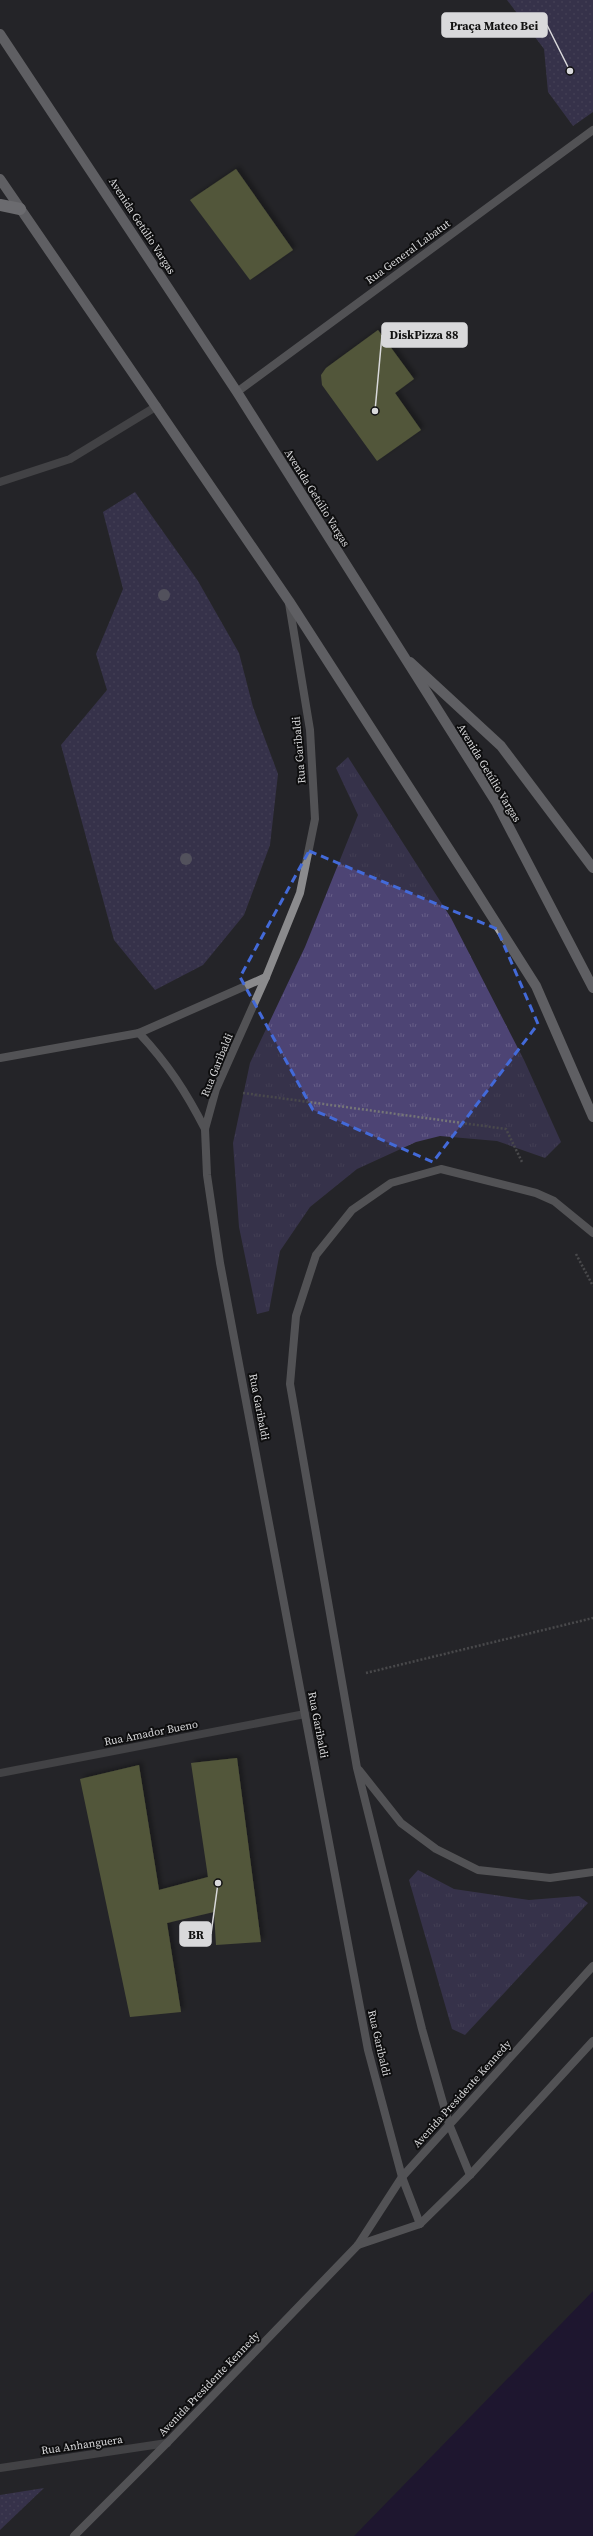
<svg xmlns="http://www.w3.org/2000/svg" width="593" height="2536" viewBox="0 0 593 2536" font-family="'Source Serif 4',serif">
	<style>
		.grass { fill: url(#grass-tufts) }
		.park { fill: url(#park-dots) }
		.water { fill: #170638 }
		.building { fill: #8a9351; filter: url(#shadow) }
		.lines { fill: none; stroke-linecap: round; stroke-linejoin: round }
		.path { stroke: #757577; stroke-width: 2.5; stroke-dasharray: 2 2; stroke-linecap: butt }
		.street { stroke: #666668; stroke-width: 8 }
		.secondary { stroke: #8b8b8d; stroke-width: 8 }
		.primary { stroke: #a7a7aa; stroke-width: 10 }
		.highway { stroke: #c1c1c5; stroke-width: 12 }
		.tree { fill: #8a879c }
		.marked { fill: none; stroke: #436ad9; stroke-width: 3; stroke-dasharray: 8 5; stroke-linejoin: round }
		.labels { text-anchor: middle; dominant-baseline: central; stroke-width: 4; stroke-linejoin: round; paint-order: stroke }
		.street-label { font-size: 11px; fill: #d9d9db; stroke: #0e0e0f }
		.leader { fill: none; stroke: #d9d9db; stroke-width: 1.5 }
		.callout-dot { fill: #d9d9db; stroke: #0e0e0f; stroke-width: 1.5 }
		.callout { fill: #d9d9db; stroke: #d9d9db; stroke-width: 1.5 }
		.callout-label { font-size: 12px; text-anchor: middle; font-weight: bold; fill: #111 }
	</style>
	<defs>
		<pattern id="grass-tufts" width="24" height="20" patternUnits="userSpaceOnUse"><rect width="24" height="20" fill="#4d4474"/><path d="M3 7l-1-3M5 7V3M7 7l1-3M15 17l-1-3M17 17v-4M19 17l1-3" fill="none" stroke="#665e87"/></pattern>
		<pattern id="park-dots" width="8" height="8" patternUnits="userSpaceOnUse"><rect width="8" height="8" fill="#4d4474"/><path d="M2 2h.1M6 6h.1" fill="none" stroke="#665e87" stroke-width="1.8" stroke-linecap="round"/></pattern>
		<filter id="shadow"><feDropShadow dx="3.5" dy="-3.5" stdDeviation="2" flood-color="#0009"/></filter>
	</defs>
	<rect width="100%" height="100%" fill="#252528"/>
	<g class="grass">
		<path d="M348 757 451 918 524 1060 561 1142 545 1158 497 1141 440 1136 416 1142 357 1169 310 1207 280 1251 269 1311 257 1314 239 1227 233 1143 250 1063 305 947 358 815 336 768Z"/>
		<path d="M418 1870 454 1889 529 1900 579 1896 588 1903 465 2035 452 2029 409 1880Z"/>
	</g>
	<g class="park">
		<path d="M507 0H593V112L573 126 548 92 544 49Z"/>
		<path d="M135 492 198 581 239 653 253 707 278 774 270 845 244 915 203 965 155 990 114 940 61 745 107 690 96 654 123 589 103 512Z"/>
		<path d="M44 2488 0 2530V2495Z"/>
	</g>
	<path class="water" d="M593 2291V2536H354Z"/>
	<g class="building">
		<path d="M236 169 293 250 250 280 190 200Z"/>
		<path d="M378 330 414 379 395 393 421 430 377 461 322 385 321 375 326 368Z"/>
		<path d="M237 1758 261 1942 216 1945 214 1912 167 1923 181 2012 130 2017 80 1779 139 1765 159 1890 208 1877 191 1763Z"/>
	</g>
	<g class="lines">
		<g class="path">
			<path d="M243 1093 506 1129 522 1162"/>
			<path d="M576 1254 593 1286"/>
			<path d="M366 1673 593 1618"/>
		</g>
		<g class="street">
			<path d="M0 482 70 459 157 406"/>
			<path d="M0 1773 305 1714"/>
			<path d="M0 2468 167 2443"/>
		</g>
		<g class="secondary">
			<path d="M237 392 593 130"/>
			<path d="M289 603 310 730 315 819 300 893 266 977 216 1089 205 1129 207 1175 220 1263 368 2050 402 2177 420 2224"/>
			<path d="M139 1033C168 1064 186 1092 205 1129"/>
			<path d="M0 1058 139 1033 266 977"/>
			<path d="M359 1770 401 1823 436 1849 478 1870 550 1878 593 1872"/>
			<path d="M470 2175 449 2124 422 2029 357 1768 290 1384 296 1316 316 1255 352 1210 391 1183 441 1169 536 1193 554 1201 593 1233"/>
			<path d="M358 2245 420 2224 470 2175 593 2041"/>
			<path d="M74 2536 167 2443 358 2245 402 2177 593 1966"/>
		</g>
		<g class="primary">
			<path d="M0 34 237 392 496 802 593 988"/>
			<path d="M0 179 289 601 472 885 536 986 593 1117"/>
			<path d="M410 662 501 746 593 868"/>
		</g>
		<path class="highway" d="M0 205 20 209"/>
	</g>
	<g class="tree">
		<circle cx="164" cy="595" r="6"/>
		<circle cx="186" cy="859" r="6"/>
	</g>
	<path d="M0 0H593V2536H0ZM309 851 497 929 538 1024 433 1162 313 1110 240 977Z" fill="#252528" fill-opacity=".55" fill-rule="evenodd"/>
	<path class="marked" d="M309 851 497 929 538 1024 433 1162 313 1110 240 977Z"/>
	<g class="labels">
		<g class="street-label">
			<text transform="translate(142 226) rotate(57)">Avenida Getúlio Vargas</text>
			<text transform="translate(408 252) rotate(-36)">Rua General Labatut</text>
			<text transform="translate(317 498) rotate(58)">Avenida Getúlio Vargas</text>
			<text transform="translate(299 750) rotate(-95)">Rua Garibaldi</text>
			<text transform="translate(489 773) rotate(59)">Avenida Getúlio Vargas</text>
			<text transform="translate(217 1065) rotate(-68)">Rua Garibaldi</text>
			<text transform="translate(259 1407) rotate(79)">Rua Garibaldi</text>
			<text transform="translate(318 1725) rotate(79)">Rua Garibaldi</text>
			<text transform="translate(151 1733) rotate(-11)">Rua Amador Bueno</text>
			<text transform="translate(379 2043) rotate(77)">Rua Garibaldi</text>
			<text transform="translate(462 2094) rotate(-48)">Avenida Presidente Kennedy</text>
			<text transform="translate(209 2384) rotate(-46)">Avenida Presidente Kennedy</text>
			<text transform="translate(82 2445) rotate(-8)">Rua Anhanguera</text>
		</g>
	</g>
	<path class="leader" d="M570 71L547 25M375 411L382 335M218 1883L211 1934"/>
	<g class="callout-dot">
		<circle cx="570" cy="71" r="4"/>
		<circle cx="375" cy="411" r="4"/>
		<circle cx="218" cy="1883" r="4"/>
	</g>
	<g class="callout">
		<rect x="442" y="13" width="105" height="24" rx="4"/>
		<rect x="382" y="323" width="85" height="24" rx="4"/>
		<rect x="180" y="1922" width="31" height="24" rx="4"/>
	</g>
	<g class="callout-label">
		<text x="494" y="30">Praça Mateo Bei</text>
		<text x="424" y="339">DiskPizza 88</text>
		<text x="196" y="1939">BR</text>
	</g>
</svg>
